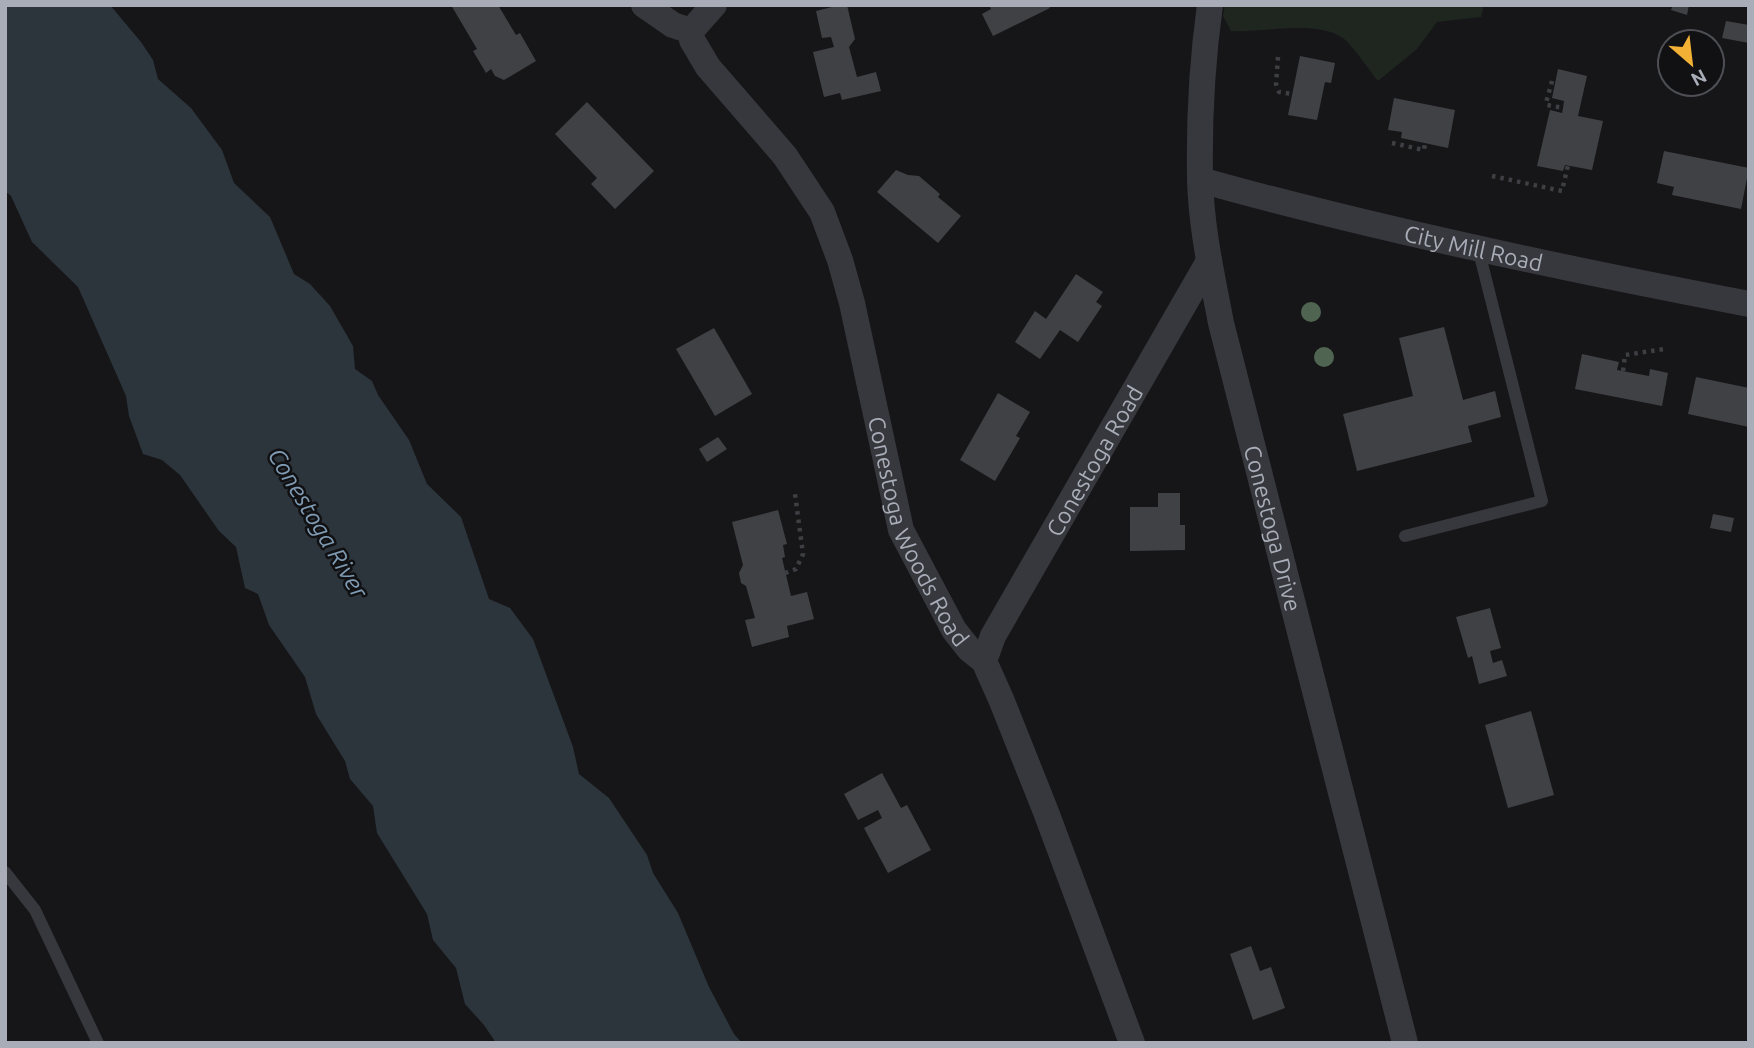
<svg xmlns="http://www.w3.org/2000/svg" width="1754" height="1048" viewBox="0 0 1754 1048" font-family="Ubuntu,sans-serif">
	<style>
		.green { fill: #1e261f }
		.water { fill: #2c353c }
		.building { fill: #404145 }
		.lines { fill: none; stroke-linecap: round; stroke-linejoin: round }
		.path { stroke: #3d3f44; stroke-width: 4.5; stroke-dasharray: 3.5 5; stroke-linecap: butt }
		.service { stroke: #37383d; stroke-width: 12 }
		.minor { stroke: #37383d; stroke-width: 26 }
		.tree { fill: #506452 }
		.labels { text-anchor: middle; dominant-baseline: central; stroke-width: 5; stroke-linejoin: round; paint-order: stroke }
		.street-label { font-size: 23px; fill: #a8adb8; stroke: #111113 }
		.water-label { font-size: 24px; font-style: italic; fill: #7f9bb3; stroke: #111113 }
	</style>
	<rect width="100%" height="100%" fill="#161618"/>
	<path class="green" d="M1225 5H1484L1481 17 1437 22 1417 49 1378 81C1370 71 1352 45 1344 39 1318 19 1263 33 1231 31L1223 16Z"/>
	<path class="water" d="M5 5H110L141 42 153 60 158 79 191 108 222 150 234 183 270 217 294 274 310 284 330 306 353 346 355 369 372 381 378 395 409 440 427 484 461 517 489 599 510 608 533 639 573 747 579 774 609 798 647 855 653 873 678 913 709 987 734 1034 742 1043H496L484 1025 465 1004 456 968 433 940 427 914 377 833 373 806 350 779 345 761 316 714 305 677 269 625 258 594 245 588 236 547 219 531 180 475 162 460 143 454 129 416 126 396 78 287 32 242 11 196 5 191Z"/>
	<g class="building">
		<path d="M451 5H498L516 35 520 33 536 61 504 80 495 76 491 69 486 73 473 51 477 49Z"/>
		<path d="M840 5H847L855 39 849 47 857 77 876 72 881 91 842 100 840 93 824 97 813 52 834 47 831 37 822 38 816 11Z"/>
		<path d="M989 5H1048L1050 8 993 36 982 14 991 9Z"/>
		<path d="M1673 5H1689L1687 15 1671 10Z"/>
		<path d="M1726 21 1749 25V43L1722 38Z"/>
		<path d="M1300 56 1335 63 1331 83 1325 82 1317 120 1288 115Z"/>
		<path d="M1558 69 1587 76 1578 116 1603 121 1592 170 1565 165 1563 171 1537 166 1550 110 1562 113 1563 108 1564 101 1552 98Z"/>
		<path d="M1394 98 1455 110 1448 148 1401 138 1402 132 1388 130Z"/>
		<path d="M587 102 654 171 615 209 591 184 597 178 555 134Z"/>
		<path d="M1664 151 1749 168 1741 209 1672 195 1674 187 1657 183Z"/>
		<path d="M896 170 908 175 919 176 940 194 938 197 961 216 938 243 877 192Z"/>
		<path d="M1076 274 1103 292 1096 302 1102 306 1078 342 1060 330 1040 359 1015 342 1035 311 1046 319Z"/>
		<path d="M1444 327 1463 400 1495 391 1501 417 1468 426 1472 442 1357 471 1343 414 1413 396 1399 338Z"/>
		<path d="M714 328 752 394 715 416 676 349Z"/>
		<path d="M1582 354 1619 362 1617 370 1649 376 1650 369 1668 373 1662 406 1575 389Z"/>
		<path d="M1696 377 1749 388V427L1688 414Z"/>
		<path d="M998 393 1030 412 1016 436 1020 438 995 481 960 460Z"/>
		<path d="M718 437 727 449 707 462 699 449Z"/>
		<path d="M1158 493H1180V525H1185V550L1130 551V507H1158Z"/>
		<path d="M778 510 787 544 783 545 785 557 782 558 791 596 807 592 814 619 787 626 789 637 752 647 745 620 755 618 746 586 741 583 739 573 743 565 732 522Z"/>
		<path d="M1713 514 1734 518 1731 532 1710 528Z"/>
		<path d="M1490 608 1501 648 1490 651 1493 663 1502 660 1507 676 1479 684 1472 656 1468 658 1456 617Z"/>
		<path d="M1531 711 1554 795 1508 808 1485 725Z"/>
		<path d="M882 773 901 808 907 805 931 850 888 873 864 828 882 818 878 810 858 820 844 794Z"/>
		<path d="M1251 946 1260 971 1271 967 1285 1008 1253 1020 1230 954Z"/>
	</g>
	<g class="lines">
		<g class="path">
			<path d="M1278 57 1276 84 1279 92 1292 94"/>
			<path d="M1552 81 1546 103 1547 105 1563 108"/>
			<path d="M1392 143 1424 150 1425 143"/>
			<path d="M1492 176 1562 191 1568 165"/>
			<path d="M1623 371 1625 355 1665 349"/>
			<path d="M785 573 796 569 803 554 795 494"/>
		</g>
		<g class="service">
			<path d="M1405 536 1542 501 1478 248"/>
			<path d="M5 872 35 910 98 1043"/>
		</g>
		<g class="minor">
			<path d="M644 5 673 25 691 31"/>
			<path id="s1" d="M714 5 691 31 692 40 708 67 785 156 822 212 840 260 852 303 901 530 954 630 969 649 984 661 1001 699 1046 812 1132 1043"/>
			<path id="s2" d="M1210 5C1202 62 1199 121 1200 178 1201 227 1212 276 1221 323L1405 1043"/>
			<path id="s3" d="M1200 180C1380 230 1565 269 1749 304"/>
			<path id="s4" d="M984 661 993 636 1209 261"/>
		</g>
	</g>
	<g class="tree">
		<circle cx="1311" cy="312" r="10"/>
		<circle cx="1324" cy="357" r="10"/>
	</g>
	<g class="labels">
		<g class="street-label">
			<text stroke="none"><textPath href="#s3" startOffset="282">City Mill Road</textPath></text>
			<text stroke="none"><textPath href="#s4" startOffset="229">Conestoga Road</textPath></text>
			<text stroke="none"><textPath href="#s1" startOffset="595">Conestoga Woods Road</textPath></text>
			<text stroke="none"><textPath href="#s2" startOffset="532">Conestoga Drive</textPath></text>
		</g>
		<g class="water-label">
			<text transform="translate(318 523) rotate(59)">Conestoga River</text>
		</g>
	</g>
	<rect width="1754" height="1048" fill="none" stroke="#a8adb8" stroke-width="14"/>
	<g transform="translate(1691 63) rotate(152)"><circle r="33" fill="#111113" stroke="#4d4f55" stroke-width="2"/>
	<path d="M0-5L12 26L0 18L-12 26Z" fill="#f2b134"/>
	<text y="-10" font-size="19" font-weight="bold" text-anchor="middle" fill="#a8adb8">N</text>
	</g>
</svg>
